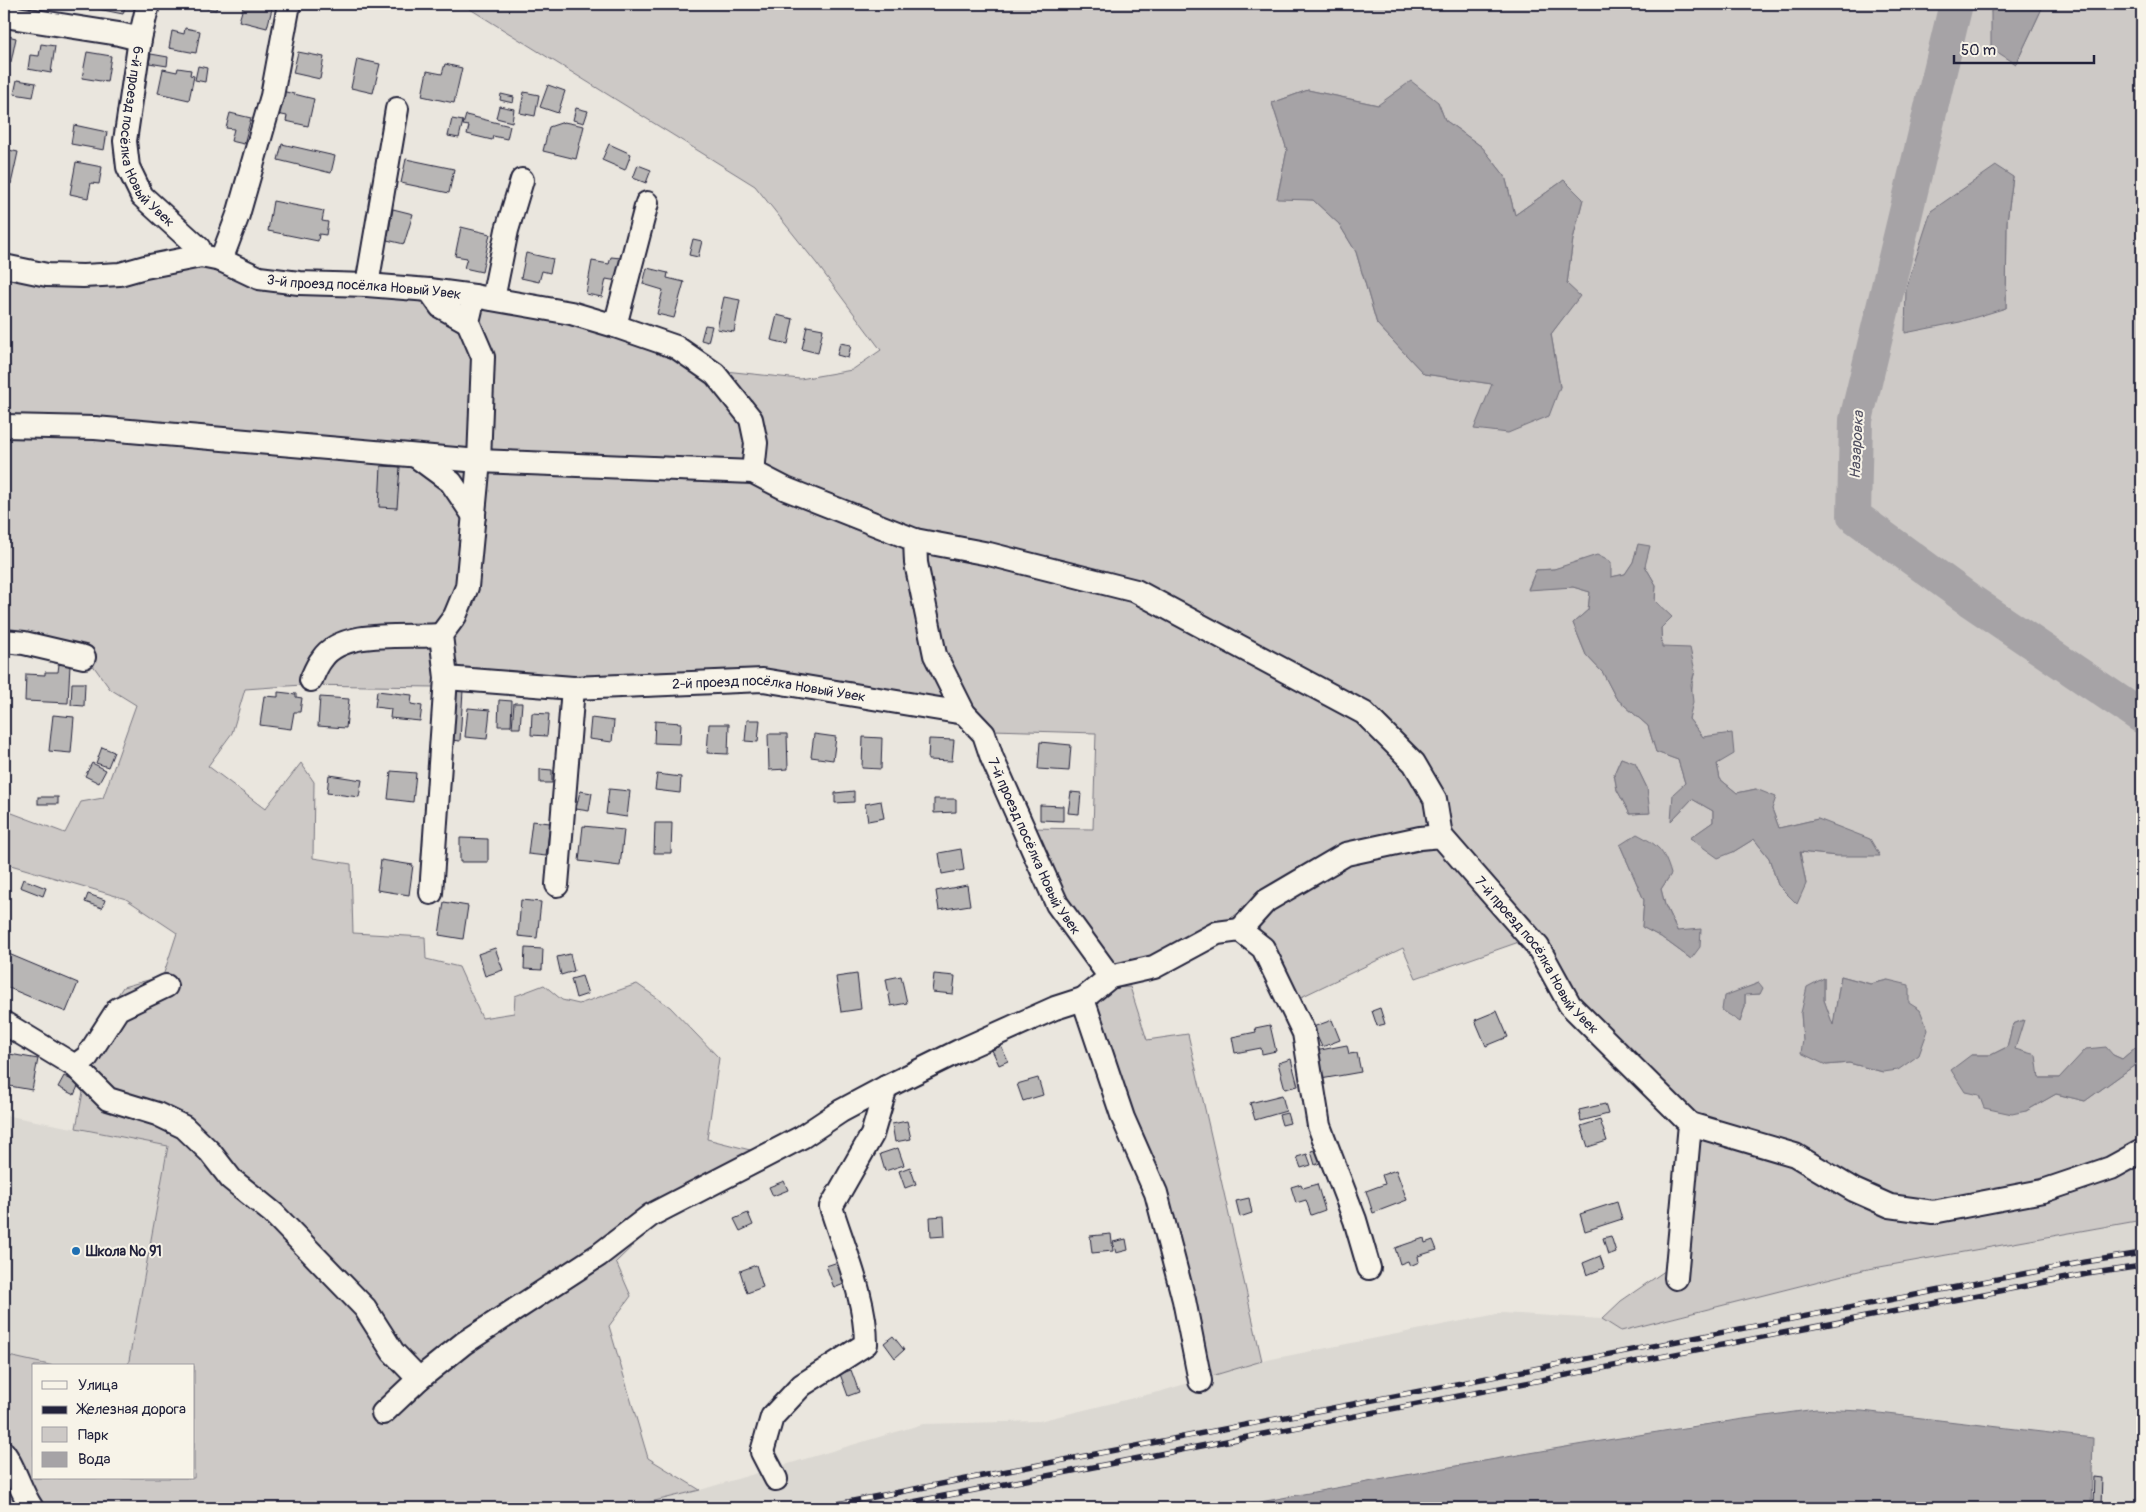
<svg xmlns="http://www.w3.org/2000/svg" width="2146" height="1512" viewBox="0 0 2146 1512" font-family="Pangolin,sans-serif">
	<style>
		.built { fill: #dbd8d2 }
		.green { fill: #cdc9c6; stroke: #787680; fill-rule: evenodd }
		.water { fill: #a6a3a6; stroke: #716f7b }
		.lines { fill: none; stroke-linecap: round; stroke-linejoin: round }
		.river { stroke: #a6a3a6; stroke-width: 34 }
		.building { fill: #b8b6b5; stroke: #22223b }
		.minor-casing { stroke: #22223b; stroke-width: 26 }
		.minor { stroke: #f7f3e8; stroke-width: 22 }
		.rail-casing { stroke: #22223b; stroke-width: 5.5 }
		.rail { stroke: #f7f3e8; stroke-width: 4; stroke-dasharray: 11; stroke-linecap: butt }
		.poi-dot { fill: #1f6fb2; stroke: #f7f3e8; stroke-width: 2 }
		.labels { text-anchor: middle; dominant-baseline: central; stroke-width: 4; stroke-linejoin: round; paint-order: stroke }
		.street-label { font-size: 14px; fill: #22223b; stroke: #f7f3e8 }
		.poi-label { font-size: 14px; font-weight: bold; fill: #22223b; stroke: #f7f3e8; text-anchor: start }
		.water-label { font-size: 15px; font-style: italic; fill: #504f60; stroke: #f7f3e8 }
	</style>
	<rect width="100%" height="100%" fill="#eae6de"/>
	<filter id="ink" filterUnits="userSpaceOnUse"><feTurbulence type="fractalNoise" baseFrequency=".02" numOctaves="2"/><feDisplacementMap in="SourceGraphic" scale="10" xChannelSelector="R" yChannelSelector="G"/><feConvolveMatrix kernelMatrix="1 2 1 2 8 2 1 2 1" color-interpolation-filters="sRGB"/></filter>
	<g filter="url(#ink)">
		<g class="built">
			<path d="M4 1115 168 1146 128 1366H54L4 1355Z"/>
			<path d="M2142 1220V1508H2091L2093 1438 1862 1411 1816 1409 1694 1425 1363 1482 1229 1508H626L700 1490 923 1424 1039 1421 1162 1391 1262 1361 1502 1313 1602 1319 1621 1331 1863 1270Z"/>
		</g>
		<g class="green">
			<path d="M462 4H1993L1991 12 2016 64 2044 4H2142V1042L2122 1059 2113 1055 2087 1049 2059 1078H2039L2014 1050 2023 1020 2013 1024 2007 1047 1991 1055H1971L1979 1095 2026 1111 2056 1094 2085 1101 2142 1060V1220L1863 1270 1621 1331 1602 1319 1621 1301 1672 1266 1680 1137 1675 1121 1573 1001 1423 832 1262 898 1215 928 1153 960 1116 966 1069 909 1029 828 1093 829 1096 733 992 730 851 689 574 681 461 671 452 664 449 642 480 537 489 474 488 418 476 321 480 308 570 318 725 371 800 379 852 370 881 350 817 264 755 186ZM1308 90 1378 105 1438 102 1445 120 1482 147 1505 176 1515 215 1564 180 1583 199 1573 239 1567 284 1579 296 1551 334 1560 387 1492 384 1424 374 1377 324 1356 252 1339 224 1313 200 1277 198 1287 150 1272 103ZM2013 177 2007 221 2006 308 1931 211ZM1638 545 1645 566 1656 585 1655 601 1661 628 1662 647 1695 671C1690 687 1693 701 1689 719L1703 737 1732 734 1717 764 1720 779 1737 793 1756 789 1772 809 1779 828 1818 819 1837 856 1800 852 1806 884 1778 885 1769 858 1754 839 1733 852 1691 838 1713 822V811L1692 799 1672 820 1685 783 1678 760 1656 752 1648 726 1616 698 1603 673 1586 655 1573 623 1588 610 1590 592 1573 587 1528 589 1536 570 1554 569 1574 564 1611 577 1625 574 1633 562ZM1621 758 1635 764 1647 788 1649 813 1630 814 1617 790 1614 774ZM1620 845 1671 874 1661 889 1665 905 1691 959 1661 937 1642 927 1644 900ZM1841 976 1871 984 1888 980 1909 1004 1883 1072 1849 1063 1826 1065 1803 1040 1801 1013 1824 978V1000L1833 1027ZM1759 983 1760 994H1745V1006L1740 1022 1724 997Z"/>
			<path d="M202 264 408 296 436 310 461 327 475 352 472 470 460 578 435 687 302 685 245 689 232 733 208 766 265 809 301 763 314 782 313 858 351 864 353 933 425 937 426 959 459 967 482 1018 514 1013 515 996 544 985 562 1000 579 1004 637 984 670 1007 719 1058 707 1139 754 1151 655 1224 616 1262 631 1296 609 1326 648 1458 700 1490 626 1508H4V1355L54 1366H34V1478H194V1366H128L168 1146 76 1128 85 1082 78 1057 123 987 163 976 177 933 126 899 4 863V810L65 833 81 802 103 798 136 705 110 689 92 664 4 632V271Z"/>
			<path d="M1422 842 1440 847 1519 942 1416 978 1403 948 1299 998 1262 937 1257 920 1269 909 1350 861Z"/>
			<path d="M1130 987 1147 1040 1188 1034 1262 1361 1205 1378 1092 1001 1113 988Z"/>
		</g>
		<g class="water">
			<path d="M1993 4H2044L2016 64 1991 48V12Z"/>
			<path d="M1411 81 1438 102 1445 120 1482 147 1505 176 1515 215 1564 180 1583 199 1573 239 1567 284 1580 296 1551 334 1560 387 1549 416 1508 433 1474 429 1492 384 1424 374 1377 324 1356 252 1339 224 1313 200 1277 199 1287 150 1272 103 1308 90 1378 105Z"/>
			<path d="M1996 166 2013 177 2007 221 2006 308 1960 322 1905 333 1906 288 1931 211Z"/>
			<path d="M1638 544 1650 546 1645 566 1656 585 1655 601 1672 617 1661 628 1662 647 1690 648 1695 671 1691 684 1693 702 1689 719 1703 737 1732 733 1734 754 1717 764 1720 779 1737 793 1756 789 1776 797 1772 809 1779 828 1818 819 1870 839 1880 856H1837L1800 852 1806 884 1797 904 1778 885 1769 858 1754 839 1733 852 1718 858 1690 838 1713 822V811L1692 799 1671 821 1673 794 1685 783 1678 760 1656 752 1648 726 1616 698 1603 673 1586 655 1573 623 1588 610 1590 592 1573 587 1528 590 1536 570 1554 569 1597 555 1611 562V577L1625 574 1633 562Z"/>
			<path d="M1621 758 1635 763 1647 788 1650 813 1630 814 1617 790 1614 774Z"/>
			<path d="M1637 834C1658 845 1664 850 1671 874L1661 889 1665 905 1677 931 1701 929 1700 947 1691 959 1661 937 1642 927 1644 900 1620 845Z"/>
			<path d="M1841 976 1870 984 1888 980 1909 985V1003L1920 1010 1928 1030 1919 1055 1898 1070 1883 1072 1849 1063 1826 1065 1801 1053 1803 1040 1801 1013 1807 987 1824 978V1000L1833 1025Z"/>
			<path d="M1759 983 1763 988 1760 994 1745 995V1006L1740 1022 1722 1010 1724 996Z"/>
			<path d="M2024 1020 2015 1049 2036 1055 2039 1078H2059L2086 1049 2106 1047 2113 1055 2122 1059 2142 1042V1060L2085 1101 2056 1094 2026 1111 2012 1114 1984 1108 1979 1095 1965 1092 1951 1070 1971 1055H1991L2007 1047 2013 1024Z"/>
			<path d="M1816 1409 1862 1411 2093 1438 2091 1508H1229C1424 1471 1619 1435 1816 1409Z"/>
		</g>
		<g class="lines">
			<path class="river" d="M1956 4 1856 420 1854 516 1971 601 2142 717"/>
		</g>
		<g class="building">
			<path d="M100 4H126L123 14 98 9Z"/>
			<path d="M207 4H217L216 10 206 8Z"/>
			<path d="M244 4 273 5 267 28 239 21Z"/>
			<path d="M185 28 200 31 196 53 169 48 172 31 184 34Z"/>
			<path d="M4 35 16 38 11 62 4 61Z"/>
			<path d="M41 44 55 46 51 73 28 69 30 55 39 56Z"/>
			<path d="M87 52 111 56 107 82 82 78Z"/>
			<path d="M298 52 324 57 320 79 293 73Z"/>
			<path d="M151 54 168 57 167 66 149 63Z"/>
			<path d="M357 59 380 64 373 93 351 88Z"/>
			<path d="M445 64 462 68 454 103 422 96 427 71 442 74Z"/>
			<path d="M198 66 207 68 205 82 195 80Z"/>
			<path d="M178 68 191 70 190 75 194 76 189 100 158 93 163 69 177 72Z"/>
			<path d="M17 80 36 83 33 97 14 94Z"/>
			<path d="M548 85 565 91 558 113 540 107Z"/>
			<path d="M282 91 314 99 308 126 286 121 287 116 277 114Z"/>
			<path d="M524 92 539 95 535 116 520 113Z"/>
			<path d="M501 94 514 97 513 103 500 100Z"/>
			<path d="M499 106 514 109 512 122 496 118Z"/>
			<path d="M576 108 588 111 584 123 573 120Z"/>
			<path d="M230 113 251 118 244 144 231 141 234 129 226 128Z"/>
			<path d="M466 115 510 126 507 139 493 136 492 140 467 134 469 126 463 125Z"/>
			<path d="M452 119 463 121 459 138 448 136Z"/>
			<path d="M564 122 584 126 576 159 543 151 549 127Z"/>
			<path d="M74 125 107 132 104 150 71 144Z"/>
			<path d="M282 144 335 156 331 173 278 160Z"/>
			<path d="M609 144 631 154 625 170 602 160Z"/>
			<path d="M4 149 18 152 11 184 4 183Z"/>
			<path d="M406 159 454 169 449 193 401 183Z"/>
			<path d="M76 162 102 167 99 184 91 183 88 198 70 194Z"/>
			<path d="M638 165 651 170 646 183 633 178Z"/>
			<path d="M273 201 324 211 322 221 328 222 326 235 319 234 318 241 268 231Z"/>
			<path d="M393 209 413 214 404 244 387 240Z"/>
			<path d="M461 227 490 234 482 272 464 268 467 258 455 256Z"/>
			<path d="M693 239 702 241 698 257 689 255Z"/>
			<path d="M526 253 553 259 550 273 542 271 539 282 521 278Z"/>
			<path d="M611 257 621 258 617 281 606 279 602 297 586 294 592 261 609 264Z"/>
			<path d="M647 268 668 273 667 278 684 282 674 318 657 314 663 290 643 284Z"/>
			<path d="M724 297 740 300 734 332 717 329Z"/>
			<path d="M777 315 793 319 788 344 771 340Z"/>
			<path d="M705 325 712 326 708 342 701 340Z"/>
			<path d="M807 326 823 329 818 353 802 349Z"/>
			<path d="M840 343 851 345 848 358 837 355Z"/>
			<path d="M381 466 400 467 397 508 379 507Z"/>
			<path d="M59 664 70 665 68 703 25 701 26 674 45 675V672H58Z"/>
			<path d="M72 683H85L84 706 71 705Z"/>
			<path d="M455 689 463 690 460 741 451 740Z"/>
			<path d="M377 691 412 695 411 704 422 706 420 721 390 718 391 709 375 707Z"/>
			<path d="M278 692 296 694V697L302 698 300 712H294L291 729 260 725 264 696 278 697Z"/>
			<path d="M320 697 349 699 346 728 318 726Z"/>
			<path d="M499 700 512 701 511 726H498Z"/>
			<path d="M514 703H522L520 728H512Z"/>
			<path d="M468 708 490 710 487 739 465 737Z"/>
			<path d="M532 713 549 714 547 736 531 735Z"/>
			<path d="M53 715 74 717 71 753 49 751Z"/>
			<path d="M591 718 614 721 612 742 589 739Z"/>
			<path d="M747 720H760L758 742 745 741Z"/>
			<path d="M655 721 681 723 680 744 654 743Z"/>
			<path d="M709 724H729L728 754 707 753Z"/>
			<path d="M768 734H787L788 769 769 770Z"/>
			<path d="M814 734 836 737 833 760 811 757Z"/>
			<path d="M863 737 882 738 881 769 862 768Z"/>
			<path d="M929 739 954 740 952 761 928 760Z"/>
			<path d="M1040 742 1071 745 1069 771 1038 769Z"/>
			<path d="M102 747 114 752 108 767 96 763Z"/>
			<path d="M92 763 106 770 99 783 85 776Z"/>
			<path d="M540 769 552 770V783H540Z"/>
			<path d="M391 771 416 773 413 802 388 799Z"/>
			<path d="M657 774 681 777 680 793 655 790Z"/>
			<path d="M329 775 362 780 359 797 327 793Z"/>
			<path d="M609 789 630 791 627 817 606 814Z"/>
			<path d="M580 791 592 793 589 811 576 809Z"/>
			<path d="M854 791V802L835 803V793Z"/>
			<path d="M1071 792 1081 793 1079 814 1068 813Z"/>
			<rect x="38" y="797" width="20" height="7"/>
			<path d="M934 799H956V812L934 813Z"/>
			<path d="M881 801 884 818 868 821 865 804Z"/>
			<path d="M1040 805 1063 806V821L1040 820Z"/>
			<path d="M532 821 550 823 546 856 528 854Z"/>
			<path d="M655 823H672L671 853H654Z"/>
			<path d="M583 826 624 830 620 866 579 861Z"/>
			<path d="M460 838 488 839V862H460Z"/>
			<path d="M961 849 964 870 942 874 939 853Z"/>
			<path d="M381 860 413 865 409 895 377 890Z"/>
			<path d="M23 879 46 888 43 896 20 887Z"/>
			<path d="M967 885 970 905 939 910 936 891Z"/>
			<path d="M88 894 105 900 102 908 85 902Z"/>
			<path d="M521 900 541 902 537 938 518 936Z"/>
			<path d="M444 902 468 906 463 939 439 935Z"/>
			<path d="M495 948 503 970 485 976 478 954Z"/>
			<path d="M525 948 543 949 542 970 524 969Z"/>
			<path d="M4 952 78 983 66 1012 4 986Z"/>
			<path d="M570 954 574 971 561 975 557 957Z"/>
			<path d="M857 974 861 1009 841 1012 836 977Z"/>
			<path d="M934 974 955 976 953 994 932 992Z"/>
			<path d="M582 976 588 994 576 998 571 979Z"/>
			<path d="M901 976 907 1003 891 1006 886 979Z"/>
			<path d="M1380 1008 1385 1024 1377 1026 1372 1011Z"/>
			<path d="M1497 1011 1508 1037 1486 1046 1475 1020Z"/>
			<path d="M1332 1020 1340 1040 1322 1047 1313 1027Z"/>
			<path d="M1270 1025 1276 1051 1262 1054 1261 1048 1235 1053 1232 1037 1256 1032 1255 1028Z"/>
			<path d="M1347 1045 1349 1054 1357 1053 1361 1072 1321 1079 1315 1051Z"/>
			<path d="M1001 1046 1008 1061 999 1065 992 1050Z"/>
			<path d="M4 1053 38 1059 32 1090 4 1085Z"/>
			<path d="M1291 1059 1298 1086 1285 1089 1278 1063Z"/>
			<path d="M64 1076 79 1084 74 1095 58 1087Z"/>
			<path d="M1038 1078 1043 1095 1023 1101 1017 1084Z"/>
			<path d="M1282 1095 1286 1111 1255 1120 1250 1103Z"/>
			<path d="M1605 1104 1608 1114 1581 1121 1579 1110Z"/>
			<path d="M1287 1113 1290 1123 1282 1125 1279 1115Z"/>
			<path d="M1600 1120 1607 1141 1588 1147 1581 1126Z"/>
			<path d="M907 1121 911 1139 895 1142 892 1124Z"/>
			<path d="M898 1148 904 1165 885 1171 880 1154Z"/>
			<path d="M1318 1149 1322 1162 1315 1165 1311 1151Z"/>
			<path d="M1307 1154 1311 1165 1301 1168 1297 1157Z"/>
			<path d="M910 1167 916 1184 905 1188 899 1171Z"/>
			<path d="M1396 1170 1407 1200 1373 1213 1366 1191 1385 1184 1382 1175Z"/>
			<path d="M784 1181 788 1190 773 1196 769 1187Z"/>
			<path d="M1301 1184 1303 1188 1317 1184 1325 1210 1311 1215 1306 1200 1296 1203 1291 1187Z"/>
			<path d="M1249 1198 1252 1213 1240 1217 1236 1201Z"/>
			<path d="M1617 1202 1622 1219 1585 1231 1580 1214Z"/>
			<path d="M748 1213 753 1225 740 1231 734 1219Z"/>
			<path d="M944 1216 945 1236 931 1237 930 1217Z"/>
			<path d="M1111 1234 1113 1251 1092 1253 1090 1236Z"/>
			<path d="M1611 1236 1616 1252 1608 1255 1603 1238Z"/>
			<path d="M1424 1238 1425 1243 1433 1240 1437 1250 1418 1256 1419 1262 1410 1266 1408 1261 1400 1264 1395 1248Z"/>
			<path d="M1126 1239 1128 1250 1116 1253 1113 1242Z"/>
			<path d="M1600 1256 1604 1268 1587 1275 1583 1263Z"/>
			<path d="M841 1261 849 1282 834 1288 826 1266Z"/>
			<path d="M756 1265 763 1287 747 1293 740 1271Z"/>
			<path d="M893 1336 904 1350 895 1358 884 1343Z"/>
			<path d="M851 1370 859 1392 848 1396 840 1374Z"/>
			<path d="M2094 1477 2102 1478 2101 1505H2093Z"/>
		</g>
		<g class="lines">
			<g class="minor-casing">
				<g id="minor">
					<path id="s1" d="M148 4 140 39 125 141 128 167 142 196 199 248 201 256"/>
					<path d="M4 16 119 34 140 39"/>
					<path d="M221 260 238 215 272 96 289 4"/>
					<path id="s2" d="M4 266 47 275 83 276 120 274 145 267 201 256 221 260 259 278 299 283 367 285 429 290 474 296 571 313 615 326 676 347 715 374 751 419 756 443 753 472"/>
					<path d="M367 285 397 109"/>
					<path d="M429 290 441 307 468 322"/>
					<path d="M493 299 507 230 522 180"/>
					<path d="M615 326 647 203"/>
					<path d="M4 426 95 428 479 461 753 472 786 489 915 540 989 554 1136 591 1364 713 1414 763 1435 799 1441 836"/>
					<path d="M417 457 451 482 474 516"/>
					<path id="s3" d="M915 540 916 563 935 655 964 713 984 734 992 758 1057 904 1110 977"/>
					<path d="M4 641 24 643 84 657"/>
					<path id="s4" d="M446 678 573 688 763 680 964 713"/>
					<path d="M311 680C314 673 317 665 322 659 342 628 408 638 441 635"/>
					<path d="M557 885 573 688"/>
					<path d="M431 893 446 678 441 635 455 616 467 587 479 461 483 357 468 322 474 296"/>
					<path id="s5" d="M1240 930 1266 901 1346 854 1420 838 1441 836 1538 947 1570 1005 1690 1124 1676 1278"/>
					<path d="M1083 999 1123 1118 1156 1193 1184 1300 1200 1381"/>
					<path d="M4 1023 75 1066 108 1099 157 1114 184 1127 210 1152 231 1179 273 1213 365 1308 393 1352 419 1379"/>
					<path d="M75 1066 87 1057 118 1009 166 986"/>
					<path d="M1690 1124 1795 1155 1854 1190 1890 1206 1933 1212 2043 1191 2111 1168 2142 1151"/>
					<path d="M383 1413 419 1379 464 1343 599 1255 651 1215 802 1137 841 1111 886 1087 959 1051 1055 1008 1083 999 1110 977 1154 967 1217 933 1240 930 1263 948 1304 1033 1319 1126 1355 1220 1369 1268"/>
					<path d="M4 1453C16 1470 20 1491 32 1508"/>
					<path d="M776 1479 762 1452 772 1417 802 1385 866 1344C866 1299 844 1249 831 1207L872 1135 886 1087"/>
				</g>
			</g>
			<use href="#minor" class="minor"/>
			<g class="rail-casing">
				<g id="rail">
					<path d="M817 1508 2085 1262 2142 1253"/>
					<path d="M882 1508 2087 1274 2142 1266"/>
				</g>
			</g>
			<use href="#rail" class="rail"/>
		</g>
	</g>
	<circle class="poi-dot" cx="76" cy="1251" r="5"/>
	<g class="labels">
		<g class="street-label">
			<text stroke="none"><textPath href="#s1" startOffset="141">6-й проезд посёлка Новый Увек</textPath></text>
			<text stroke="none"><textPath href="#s2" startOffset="368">3-й проезд посёлка Новый Увек</textPath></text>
			<text stroke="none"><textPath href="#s4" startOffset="324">2-й проезд посёлка Новый Увек</textPath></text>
			<text stroke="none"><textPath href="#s3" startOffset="334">7-й проезд посёлка Новый Увек</textPath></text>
			<text stroke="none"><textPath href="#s5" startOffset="382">7-й проезд посёлка Новый Увек</textPath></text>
		</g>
		<g class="poi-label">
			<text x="86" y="1251">Школа № 91</text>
		</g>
		<g class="water-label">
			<text transform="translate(1857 445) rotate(-87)">Назаровка</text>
		</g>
	</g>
	<rect width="2146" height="1512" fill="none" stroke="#f7f3e8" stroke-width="20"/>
	<rect x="10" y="10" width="2126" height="1492" fill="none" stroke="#22223b" stroke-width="2" filter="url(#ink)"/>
	<rect x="32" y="1364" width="162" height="115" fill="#f7f3e8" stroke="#a29fa3"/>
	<rect x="42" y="1381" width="25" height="8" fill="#f7f3e8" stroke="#a29fa3"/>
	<text x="78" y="1390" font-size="15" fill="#22223b">Улица</text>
	<rect x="42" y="1406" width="25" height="8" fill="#22223b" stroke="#a29fa3"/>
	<text x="78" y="1414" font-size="15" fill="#22223b">Железная дорога</text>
	<rect x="42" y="1427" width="25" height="15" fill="#cdc9c6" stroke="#a29fa3"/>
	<text x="78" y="1440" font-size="15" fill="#22223b">Парк</text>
	<rect x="42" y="1452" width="25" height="15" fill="#a6a3a6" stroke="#a29fa3"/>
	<text x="78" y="1464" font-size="15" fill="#22223b">Вода</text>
	<path d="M1954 55v8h140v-8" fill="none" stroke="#22223b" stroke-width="2.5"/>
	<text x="1961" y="55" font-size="15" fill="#22223b" stroke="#f7f3e8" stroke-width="4" paint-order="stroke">50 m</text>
</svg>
